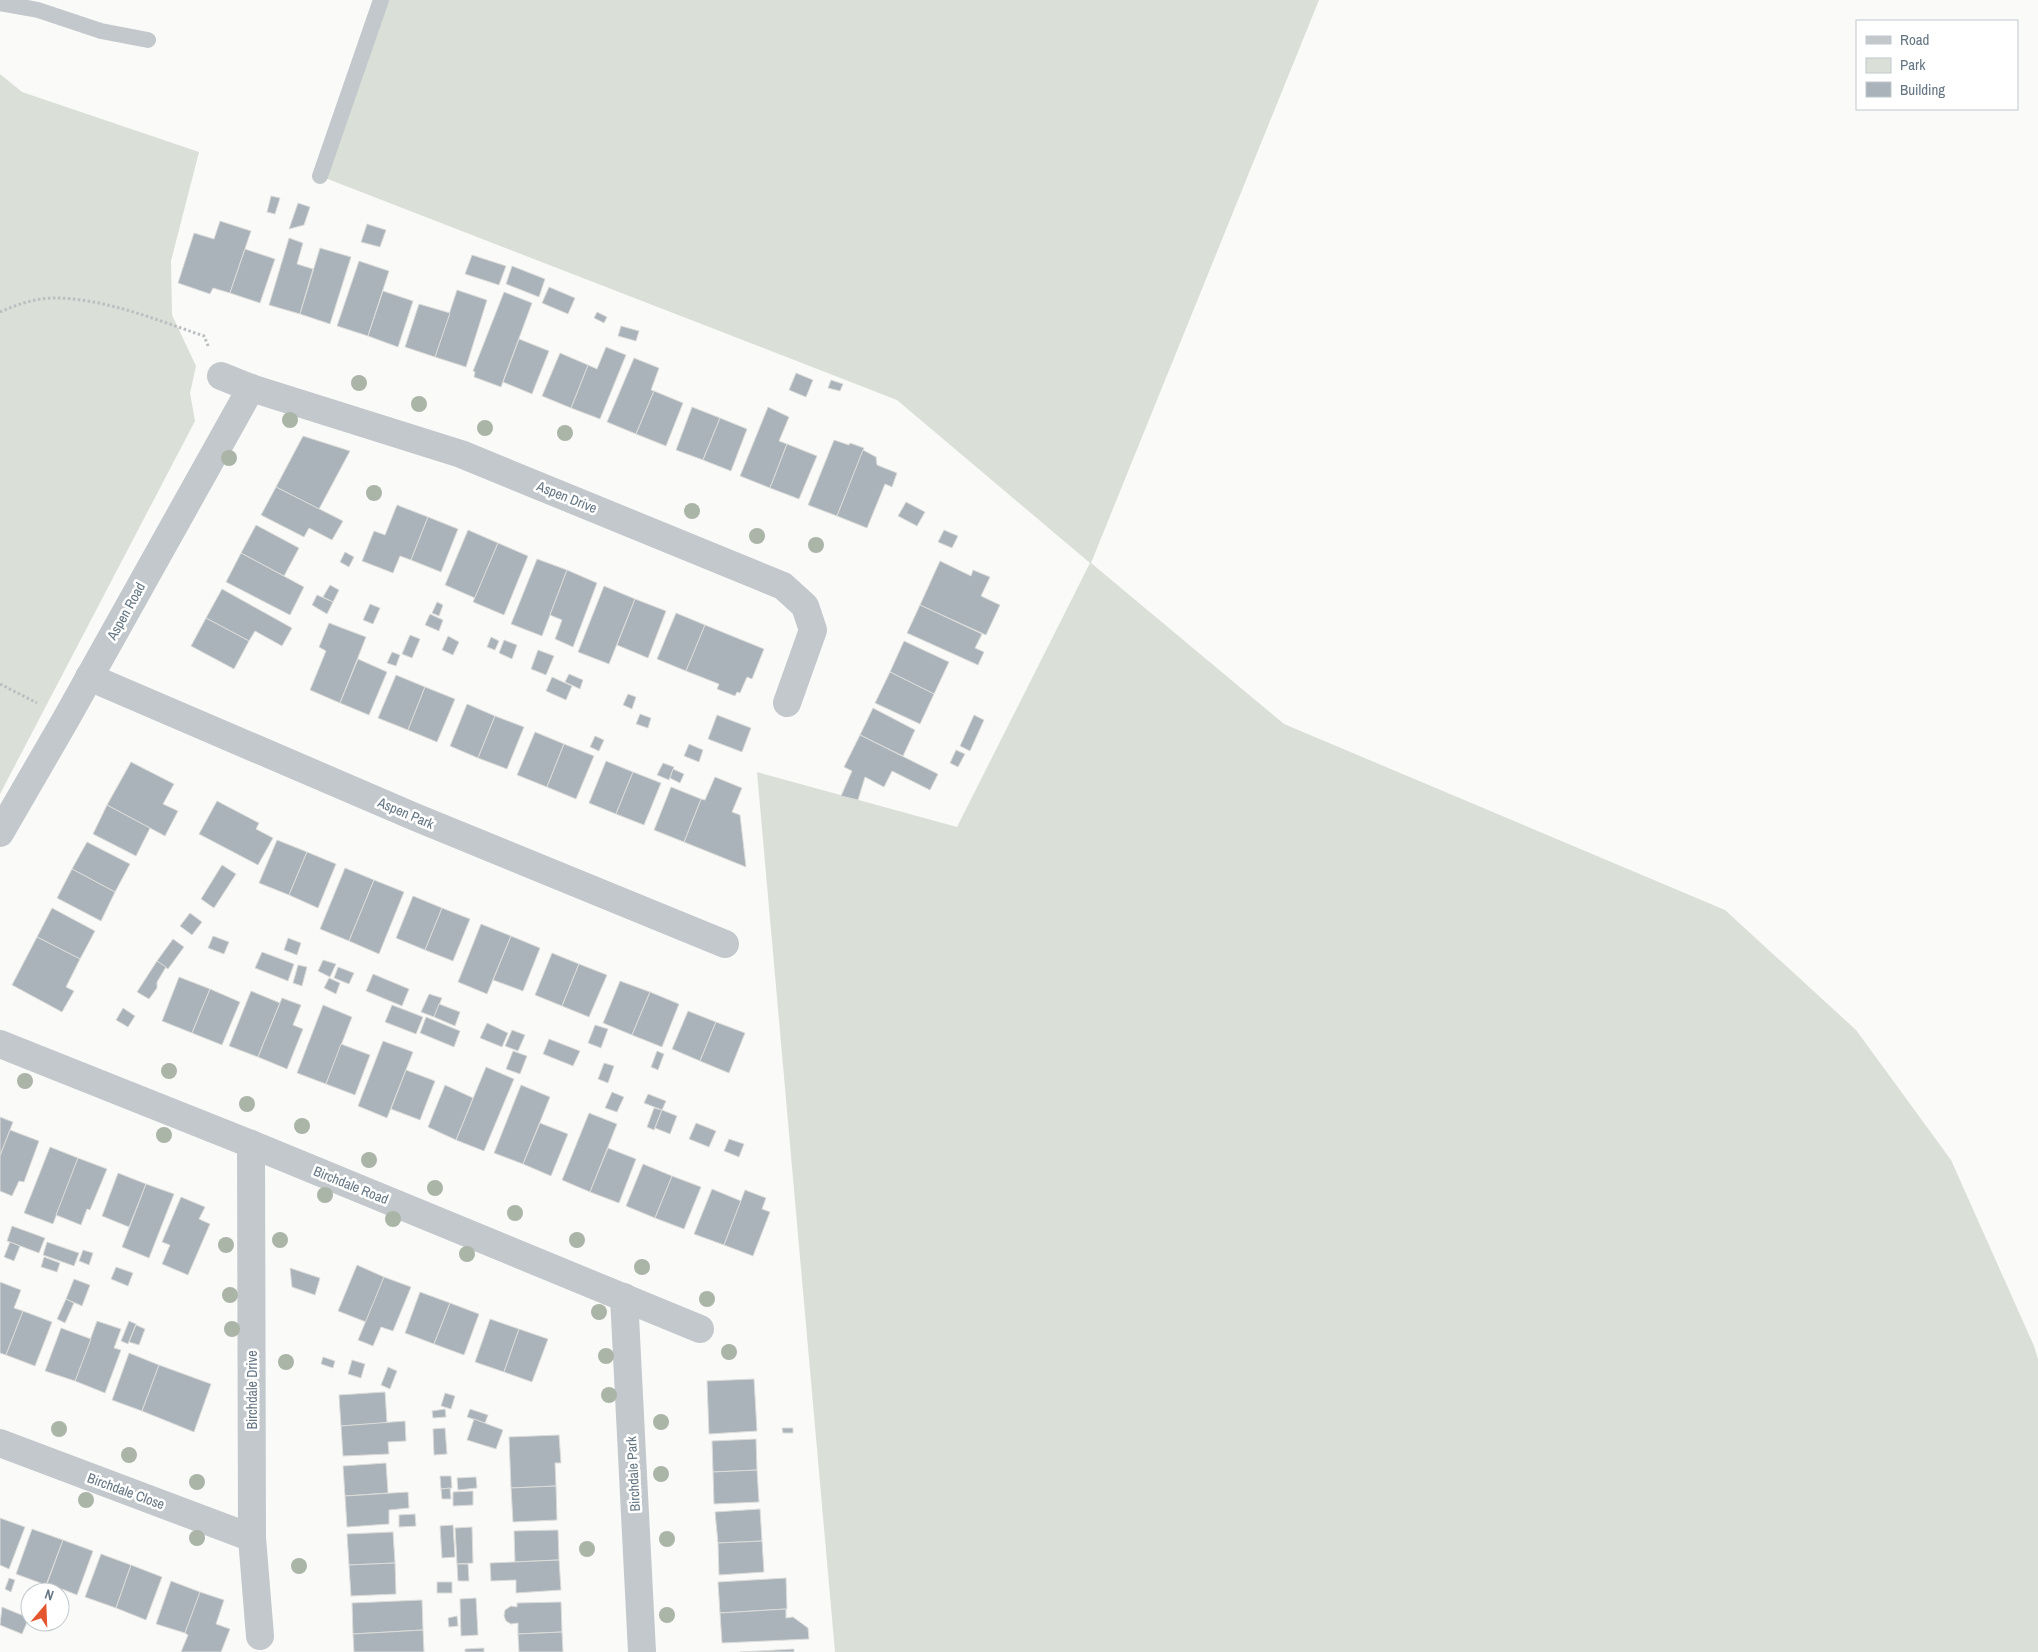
<svg xmlns="http://www.w3.org/2000/svg" width="2038" height="1652" viewBox="0 0 2038 1652" font-family="'Archivo Narrow',sans-serif">
	<style>
		.green { fill: #dadfd7 }
		.building { fill: #aab3b9; stroke: #dcdcda }
		.lines { fill: none; stroke-linecap: round; stroke-linejoin: round }
		.path { stroke: #bbbfc2; stroke-width: 3; stroke-dasharray: 2.5 2.5; stroke-linecap: butt }
		.service { stroke: #c3c8cc; stroke-width: 16 }
		.minor { stroke: #c3c8cc; stroke-width: 28 }
		.tree { fill: #aab4a7 }
		.labels { text-anchor: middle; dominant-baseline: central; stroke-width: 5; stroke-linejoin: round; paint-order: stroke }
		.street-label { font-size: 14px; fill: #657683; stroke: #fff }
	</style>
	<rect width="100%" height="100%" fill="#fafaf8"/>
	<g class="green">
		<path d="M377 0H1319L1091 563 1284 724 1725 910 1856 1030 1951 1160 2034 1346 2038 1359V1652H835L757 772 957 827 1090 563 897 400 320 176Z"/>
		<path d="M0 74 22 92 199 152 171 261 172 315 196 366 190 393 195 421 0 794Z"/>
	</g>
	<g class="building">
		<path d="M271 196 280 198 275 214 267 212Z"/>
		<path d="M298 203 310 207 304 225 289 229Z"/>
		<path d="M220 221 251 231 230 293 213 288 210 294 178 283 194 233 214 239Z"/>
		<path d="M367 224 386 230 380 247 361 242Z"/>
		<path d="M289 238 303 243 297 264 313 269 300 314 269 305Z"/>
		<path d="M320 248 351 257 330 324 300 314Z"/>
		<path d="M245 249 275 259 260 303 230 293Z"/>
		<path d="M472 255 506 266 499 285 465 274Z"/>
		<path d="M359 261 389 271 368 336 337 326Z"/>
		<path d="M512 266 545 279 539 297 506 284Z"/>
		<path d="M549 287 575 298 568 314 542 303Z"/>
		<path d="M457 290 487 300 466 367 435 357Z"/>
		<path d="M383 291 413 301 398 347 368 336Z"/>
		<path d="M504 292 532 303 501 387 474 377 475 372 473 371Z"/>
		<path d="M419 304 450 313 435 357 405 347Z"/>
		<path d="M597 312 607 317 604 323 594 318Z"/>
		<path d="M621 326 639 331 636 341 618 336Z"/>
		<path d="M519 339 549 351 532 394 503 382Z"/>
		<path d="M606 347 626 355 600 419 571 408 588 365 597 369Z"/>
		<path d="M560 353 588 365 571 408 542 396Z"/>
		<path d="M634 358 659 368 651 390 654 391 636 434 607 422Z"/>
		<path d="M796 373 813 380 806 397 789 390Z"/>
		<path d="M831 380 843 384 840 391 828 388Z"/>
		<path d="M654 391 683 403 666 446 636 434Z"/>
		<path d="M692 407 720 418 703 460 676 450Z"/>
		<path d="M768 407 789 417 779 441 787 444 770 488 740 476Z"/>
		<path d="M720 418 747 429 731 471 703 460Z"/>
		<path d="M303 436 350 451 319 509 276 487Z"/>
		<path d="M834 440 849 445 850 443 864 448 837 516 808 505Z"/>
		<path d="M787 444 817 456 799 499 770 488Z"/>
		<path d="M863 450 876 457 877 465 897 473 892 487 885 484 867 528 837 516Z"/>
		<path d="M276 487 343 521 332 540 309 528 304 537 261 515Z"/>
		<path d="M906 502 925 512 917 526 898 516Z"/>
		<path d="M397 505 428 517 411 560 400 556 393 573 362 561 374 531 385 535Z"/>
		<path d="M428 517 458 529 441 572 411 560Z"/>
		<path d="M256 525 299 548 284 576 241 553Z"/>
		<path d="M468 530 498 543 475 598 445 585Z"/>
		<path d="M944 530 958 536 952 548 938 542Z"/>
		<path d="M498 543 528 556 504 615 473 602Z"/>
		<path d="M345 552 354 557 349 567 340 562Z"/>
		<path d="M241 553 304 587 290 615 226 582Z"/>
		<path d="M537 559 567 570 542 636 511 624Z"/>
		<path d="M940 561 971 576 973 570 990 577 981 596 1000 605 986 635 920 605Z"/>
		<path d="M567 570 597 583 573 647 555 639 562 620 550 615Z"/>
		<path d="M330 585 339 590 333 602 323 597Z"/>
		<path d="M604 586 635 599 609 664 578 652Z"/>
		<path d="M222 589 292 628 282 646 255 631 249 641 206 618Z"/>
		<path d="M317 595 333 602 327 614 312 605Z"/>
		<path d="M635 599 666 611 648 658 617 645Z"/>
		<path d="M437 602 443 605 439 616 432 613Z"/>
		<path d="M370 604 380 608 373 624 363 620Z"/>
		<path d="M920 605 982 634 975 648 984 652 978 665 907 633Z"/>
		<path d="M676 613 705 625 686 671 657 659Z"/>
		<path d="M430 614 443 620 439 631 425 625Z"/>
		<path d="M206 618 249 641 234 669 191 646Z"/>
		<path d="M329 623 366 637 340 703 310 690 326 651 319 647Z"/>
		<path d="M705 625 764 649 752 679 747 677 740 693 737 692 735 696 717 689 719 684 686 671Z"/>
		<path d="M410 635 420 639 412 658 402 654Z"/>
		<path d="M448 636 459 642 453 655 442 650Z"/>
		<path d="M491 637 499 641 495 650 487 647Z"/>
		<path d="M504 640 517 645 512 659 499 653Z"/>
		<path d="M904 641 949 662 934 694 890 672Z"/>
		<path d="M538 650 554 656 546 675 531 669Z"/>
		<path d="M392 652 400 655 396 666 387 663Z"/>
		<path d="M358 659 387 672 369 715 340 703Z"/>
		<path d="M890 672 934 694 920 724 875 703Z"/>
		<path d="M569 674 583 680 580 689 565 682Z"/>
		<path d="M396 675 425 687 408 730 378 718Z"/>
		<path d="M552 677 572 686 566 700 546 691Z"/>
		<path d="M425 687 455 699 437 742 408 730Z"/>
		<path d="M628 694 636 697 632 709 623 705Z"/>
		<path d="M467 704 495 716 478 758 450 746Z"/>
		<path d="M873 708 915 730 903 756 860 735Z"/>
		<path d="M640 714 651 718 648 728 636 724Z"/>
		<path d="M717 715 751 728 742 752 708 739Z"/>
		<path d="M974 715 984 720 970 751 960 746Z"/>
		<path d="M495 716 524 727 507 769 478 758Z"/>
		<path d="M535 732 564 744 547 787 517 775Z"/>
		<path d="M860 735 938 774 930 790 892 771 884 787 865 777 858 800 841 796 852 771 844 767Z"/>
		<path d="M595 736 604 740 599 751 590 747Z"/>
		<path d="M564 744 594 756 576 799 547 787Z"/>
		<path d="M689 744 703 750 699 762 684 756Z"/>
		<path d="M956 750 965 754 958 767 950 763Z"/>
		<path d="M606 761 633 772 616 814 589 803Z"/>
		<path d="M131 762 174 784 163 804 178 811 165 836 107 805Z"/>
		<path d="M663 763 674 767 669 780 657 775Z"/>
		<path d="M673 769 684 774 680 783 670 778Z"/>
		<path d="M633 772 661 783 644 825 616 814Z"/>
		<path d="M715 777 742 788 732 812 740 815 746 867 684 842 701 799 705 800Z"/>
		<path d="M671 787 701 799 684 842 654 830Z"/>
		<path d="M217 801 259 823 256 829 273 838 258 865 199 834Z"/>
		<path d="M107 805 150 828 136 856 93 834Z"/>
		<path d="M277 840 307 852 289 895 259 883Z"/>
		<path d="M87 842 130 864 115 892 72 869Z"/>
		<path d="M307 852 336 864 318 908 289 895Z"/>
		<path d="M222 865 236 874 214 908 201 899Z"/>
		<path d="M345 868 374 880 349 941 320 929Z"/>
		<path d="M72 869 115 892 101 921 57 898Z"/>
		<path d="M374 880 404 892 379 954 349 941Z"/>
		<path d="M413 896 442 908 425 950 396 938Z"/>
		<path d="M52 908 95 931 80 959 37 937Z"/>
		<path d="M442 908 470 919 453 961 425 950Z"/>
		<path d="M190 913 202 922 192 935 180 926Z"/>
		<path d="M481 924 511 936 487 994 458 982Z"/>
		<path d="M213 936 229 942 224 954 208 948Z"/>
		<path d="M511 936 540 948 523 991 493 980Z"/>
		<path d="M37 937 80 959 66 987 74 991 62 1012 12 985Z"/>
		<path d="M288 938 301 943 297 955 284 950Z"/>
		<path d="M173 939 184 947 168 969 157 961Z"/>
		<path d="M262 952 294 964 288 981 255 968Z"/>
		<path d="M552 953 579 964 562 1006 535 995Z"/>
		<path d="M323 960 336 964 330 977 318 971Z"/>
		<path d="M157 961 166 967 157 982V988L149 999 137 992Z"/>
		<path d="M579 964 607 975 589 1017 562 1006Z"/>
		<path d="M298 965 307 967 302 986 293 983Z"/>
		<path d="M338 967 354 973 349 984 334 978Z"/>
		<path d="M373 974 409 989 402 1006 366 991Z"/>
		<path d="M179 977 210 989 192 1033 162 1021Z"/>
		<path d="M329 978 340 983 336 994 324 988Z"/>
		<path d="M620 981 650 992 632 1035 603 1023Z"/>
		<path d="M210 989 240 1002 222 1045 192 1033Z"/>
		<path d="M251 991 280 1003 258 1057 229 1046Z"/>
		<path d="M650 992 679 1004 662 1047 632 1035Z"/>
		<path d="M429 994 442 998 434 1017 421 1012Z"/>
		<path d="M282 998 301 1005 293 1025 303 1029 287 1069 258 1057Z"/>
		<path d="M439 1004 460 1012 455 1026 434 1017Z"/>
		<path d="M323 1005 352 1017 326 1084 297 1073Z"/>
		<path d="M392 1005 423 1017 416 1034 385 1022Z"/>
		<path d="M123 1008 135 1016 128 1027 116 1020Z"/>
		<path d="M688 1011 716 1022 700 1061 672 1049Z"/>
		<path d="M426 1017 460 1031 454 1047 420 1033Z"/>
		<path d="M716 1022 745 1033 729 1073 700 1061Z"/>
		<path d="M487 1023 508 1033 502 1047 480 1038Z"/>
		<path d="M595 1025 608 1029 601 1048 588 1043Z"/>
		<path d="M512 1030 525 1035 518 1051 505 1046Z"/>
		<path d="M549 1039 580 1051 573 1066 543 1054Z"/>
		<path d="M383 1041 413 1052 387 1118 358 1106Z"/>
		<path d="M341 1044 370 1055 355 1095 326 1084Z"/>
		<path d="M513 1051 527 1056 520 1074 506 1069Z"/>
		<path d="M657 1051 664 1054 658 1070 651 1067Z"/>
		<path d="M604 1063 614 1066 608 1083 598 1079Z"/>
		<path d="M486 1067 514 1079 484 1151 456 1140Z"/>
		<path d="M406 1070 435 1081 420 1120 391 1109Z"/>
		<path d="M445 1085 473 1098 456 1140 428 1127Z"/>
		<path d="M521 1085 550 1097 523 1164 494 1153Z"/>
		<path d="M612 1092 624 1097 617 1112 605 1108Z"/>
		<path d="M648 1094 666 1101 662 1110 644 1103Z"/>
		<path d="M654 1108 662 1110 654 1130 647 1127Z"/>
		<path d="M662 1110 677 1116 670 1134 655 1128Z"/>
		<path d="M589 1113 617 1124 590 1192 562 1180Z"/>
		<path d="M0 1117 13 1122 0 1156Z"/>
		<path d="M540 1123 568 1134 551 1176 523 1164Z"/>
		<path d="M696 1123 716 1131 709 1147 689 1139Z"/>
		<path d="M10 1130 39 1141 24 1182 19 1181 12 1196 0 1191V1156Z"/>
		<path d="M729 1139 744 1144 739 1157 724 1151Z"/>
		<path d="M50 1147 78 1158 53 1224 24 1213Z"/>
		<path d="M608 1148 636 1159 619 1203 590 1192Z"/>
		<path d="M78 1158 107 1169 90 1210 87 1209 81 1225 56 1215Z"/>
		<path d="M643 1164 672 1176 655 1218 626 1206Z"/>
		<path d="M118 1173 146 1184 129 1227 102 1216Z"/>
		<path d="M672 1176 701 1187 684 1229 655 1218Z"/>
		<path d="M146 1184 174 1194 149 1258 122 1247Z"/>
		<path d="M712 1189 741 1201 724 1245 694 1234Z"/>
		<path d="M745 1190 766 1198 762 1209 770 1212 753 1256 724 1245Z"/>
		<path d="M181 1197 205 1207 199 1219 210 1224 188 1275 162 1264 170 1245 162 1242Z"/>
		<path d="M12 1226 45 1238 39 1253 7 1241Z"/>
		<path d="M10 1242 20 1246 14 1261 4 1257Z"/>
		<path d="M47 1242 79 1253 74 1266 43 1255Z"/>
		<path d="M83 1250 93 1253 89 1265 79 1261Z"/>
		<path d="M44 1257 60 1263 57 1272 41 1267Z"/>
		<path d="M357 1265 384 1277 366 1322 338 1311Z"/>
		<path d="M116 1267 133 1273 128 1286 111 1279Z"/>
		<path d="M290 1268 320 1278 315 1295 292 1287Z"/>
		<path d="M384 1277 411 1287 393 1331 381 1327 373 1346 358 1340Z"/>
		<path d="M74 1279 90 1285 82 1306 66 1299Z"/>
		<path d="M0 1282 21 1290 14 1308 23 1311 6 1355 0 1353Z"/>
		<path d="M420 1292 450 1303 434 1344 405 1333Z"/>
		<path d="M66 1299 74 1303 65 1323 57 1319Z"/>
		<path d="M450 1303 479 1314 464 1355 434 1344Z"/>
		<path d="M23 1311 52 1322 35 1366 6 1355Z"/>
		<path d="M490 1319 519 1329 504 1372 475 1362Z"/>
		<path d="M97 1321 121 1329 114 1348 121 1350 105 1393 75 1381Z"/>
		<path d="M129 1321 136 1324 128 1344 121 1341Z"/>
		<path d="M136 1325 145 1329 139 1345 129 1342Z"/>
		<path d="M61 1328 91 1339 75 1381 45 1371Z"/>
		<path d="M519 1329 548 1339 532 1382 504 1372Z"/>
		<path d="M129 1353 159 1365 142 1411 112 1400Z"/>
		<path d="M323 1357 335 1361 333 1368 321 1364Z"/>
		<path d="M352 1360 365 1364 361 1378 348 1374Z"/>
		<path d="M159 1365 211 1384 194 1432 142 1411Z"/>
		<path d="M388 1367 397 1371 390 1389 381 1385Z"/>
		<path d="M754 1379 757 1431 709 1434 707 1381Z"/>
		<path d="M385 1392 387 1423 341 1426 339 1395Z"/>
		<path d="M445 1393 455 1396 451 1409 441 1406Z"/>
		<path d="M445 1409 446 1417 433 1418 432 1411Z"/>
		<path d="M470 1409 488 1415 485 1423 467 1417Z"/>
		<path d="M474 1419 503 1430 496 1449 467 1440Z"/>
		<path d="M405 1421 406 1441 388 1442 389 1454 343 1456 341 1426Z"/>
		<path d="M445 1428 447 1454 434 1455 433 1429Z"/>
		<path d="M782 1428H793V1433H783Z"/>
		<path d="M559 1435 561 1463H555L556 1486 511 1488 509 1437Z"/>
		<path d="M756 1439 757 1470 713 1472 712 1441Z"/>
		<path d="M386 1463 388 1493 345 1496 343 1466Z"/>
		<path d="M757 1470 759 1502 714 1504 713 1472Z"/>
		<path d="M440 1476H451L452 1488 441 1489Z"/>
		<path d="M476 1477 477 1488 458 1490 457 1478Z"/>
		<path d="M556 1486 557 1520 513 1522 511 1488Z"/>
		<path d="M450 1488 451 1499H442L441 1489Z"/>
		<path d="M473 1491V1505L453 1506V1492Z"/>
		<path d="M408 1492 409 1508 389 1510V1524L347 1527 345 1496Z"/>
		<path d="M760 1509 762 1541 718 1543 715 1512Z"/>
		<path d="M415 1514 416 1526 399 1527V1515Z"/>
		<path d="M0 1518 25 1527 9 1569 0 1565Z"/>
		<path d="M453 1525 455 1557 442 1558 440 1526Z"/>
		<path d="M472 1527 473 1563 457 1564 455 1528Z"/>
		<path d="M32 1529 63 1540 46 1585 16 1574Z"/>
		<path d="M558 1530 559 1560 515 1562 514 1531Z"/>
		<path d="M393 1532 395 1563 349 1565 347 1534Z"/>
		<path d="M63 1540 93 1551 77 1595 62 1589 60 1594V1592H44Z"/>
		<path d="M762 1541 764 1572 719 1575 718 1543Z"/>
		<path d="M101 1554 131 1565 116 1608 85 1597Z"/>
		<path d="M559 1560 561 1590 516 1593V1580L491 1581 490 1563Z"/>
		<path d="M395 1563 396 1594 351 1596 349 1565Z"/>
		<path d="M457 1564H468L469 1581H458Z"/>
		<path d="M131 1565 162 1577 146 1620 116 1608Z"/>
		<path d="M9 1578 15 1580 11 1592 5 1589Z"/>
		<path d="M786 1578 787 1609 720 1613 718 1582Z"/>
		<path d="M171 1581 200 1592 185 1633 156 1624Z"/>
		<rect x="437" y="1582" width="15" height="11"/>
		<path d="M200 1592 224 1600 216 1624 230 1629 221 1652H181L188 1635 185 1633Z"/>
		<path d="M476 1598 478 1635 461 1636 460 1599Z"/>
		<path d="M422 1600 423 1630 353 1634 352 1603Z"/>
		<path d="M561 1602 562 1632 518 1634V1623L511 1624 506 1621 504 1616 505 1610 511 1606 517 1607V1603Z"/>
		<path d="M2 1607 29 1618 22 1634 0 1625Z"/>
		<path d="M786 1609V1618L793 1617 808 1628 809 1639 722 1643 720 1613Z"/>
		<path d="M457 1616 458 1626 449 1627 448 1618Z"/>
		<path d="M423 1630 424 1652H354L353 1634Z"/>
		<path d="M562 1632 563 1652H519L518 1634Z"/>
		<path d="M484 1648V1652H465V1649Z"/>
		<path d="M794 1649V1652H740Z"/>
	</g>
	<g class="lines">
		<g class="path">
			<path d="M0 312C18 304 39 297 59 298 109 300 157 320 204 336L209 348"/>
			<path d="M0 684 37 703"/>
		</g>
		<g class="service">
			<path d="M0 3 38 10 101 31 148 40"/>
			<path d="M320 176 381 0"/>
		</g>
		<g class="minor">
			<path d="M221 376 251 388 461 454 783 586 805 606 813 630 787 703"/>
			<path d="M89 677 415 817 725 944"/>
			<path d="M0 833 66 719 251 388"/>
			<path d="M0 1044 251 1144 700 1329"/>
			<path d="M251 1144 252 1538 260 1636"/>
			<path d="M624 1297 642 1652"/>
			<path d="M0 1443 252 1538"/>
		</g>
	</g>
	<g class="tree">
		<circle cx="359" cy="383" r="8"/>
		<circle cx="419" cy="404" r="8"/>
		<circle cx="290" cy="420" r="8"/>
		<circle cx="485" cy="428" r="8"/>
		<circle cx="565" cy="433" r="8"/>
		<circle cx="229" cy="458" r="8"/>
		<circle cx="374" cy="493" r="8"/>
		<circle cx="692" cy="511" r="8"/>
		<circle cx="757" cy="536" r="8"/>
		<circle cx="816" cy="545" r="8"/>
		<circle cx="169" cy="1071" r="8"/>
		<circle cx="25" cy="1081" r="8"/>
		<circle cx="247" cy="1104" r="8"/>
		<circle cx="302" cy="1126" r="8"/>
		<circle cx="164" cy="1135" r="8"/>
		<circle cx="369" cy="1160" r="8"/>
		<circle cx="435" cy="1188" r="8"/>
		<circle cx="325" cy="1195" r="8"/>
		<circle cx="515" cy="1213" r="8"/>
		<circle cx="393" cy="1219" r="8"/>
		<circle cx="280" cy="1240" r="8"/>
		<circle cx="577" cy="1240" r="8"/>
		<circle cx="226" cy="1245" r="8"/>
		<circle cx="467" cy="1254" r="8"/>
		<circle cx="642" cy="1267" r="8"/>
		<circle cx="230" cy="1295" r="8"/>
		<circle cx="707" cy="1299" r="8"/>
		<circle cx="599" cy="1312" r="8"/>
		<circle cx="232" cy="1329" r="8"/>
		<circle cx="729" cy="1352" r="8"/>
		<circle cx="606" cy="1356" r="8"/>
		<circle cx="286" cy="1362" r="8"/>
		<circle cx="609" cy="1395" r="8"/>
		<circle cx="661" cy="1422" r="8"/>
		<circle cx="59" cy="1429" r="8"/>
		<circle cx="129" cy="1455" r="8"/>
		<circle cx="661" cy="1474" r="8"/>
		<circle cx="197" cy="1482" r="8"/>
		<circle cx="86" cy="1500" r="8"/>
		<circle cx="197" cy="1538" r="8"/>
		<circle cx="667" cy="1539" r="8"/>
		<circle cx="587" cy="1549" r="8"/>
		<circle cx="299" cy="1566" r="8"/>
		<circle cx="667" cy="1615" r="8"/>
	</g>
	<g class="labels">
		<g class="street-label">
			<text transform="translate(567 497) rotate(22)">Aspen Drive</text>
			<text transform="translate(126 611) rotate(-61)">Aspen Road</text>
			<text transform="translate(406 813) rotate(23)">Aspen Park</text>
			<text transform="translate(351 1185) rotate(22)">Birchdale Road</text>
			<text transform="translate(252 1390) rotate(-90)">Birchdale Drive</text>
			<text transform="translate(633 1474) rotate(-93)">Birchdale Park</text>
			<text transform="translate(126 1491) rotate(20)">Birchdale Close</text>
		</g>
	</g>
	<rect x="1856" y="20" width="162" height="90" fill="#ffffff" stroke="#c1c8cd"/>
	<rect x="1866" y="36" width="25" height="8" fill="#c3c8cc" stroke="#c1c8cd"/>
	<text x="1900" y="45" font-size="15" fill="#657683">Road</text>
	<rect x="1866" y="58" width="25" height="15" fill="#dadfd7" stroke="#c1c8cd"/>
	<text x="1900" y="70" font-size="15" fill="#657683">Park</text>
	<rect x="1866" y="82" width="25" height="15" fill="#aab3b9" stroke="#c1c8cd"/>
	<text x="1900" y="95" font-size="15" fill="#657683">Building</text>
	<g transform="translate(45 1607) rotate(19)"><circle r="24" fill="#ffffff" stroke="#c1c8cd"/>
	<path d="M0-4L9 19L0 12L-9 19Z" fill="#e4572e"/>
	<text y="-8" font-size="14" font-weight="bold" text-anchor="middle" fill="#657683">N</text>
	</g>
</svg>
